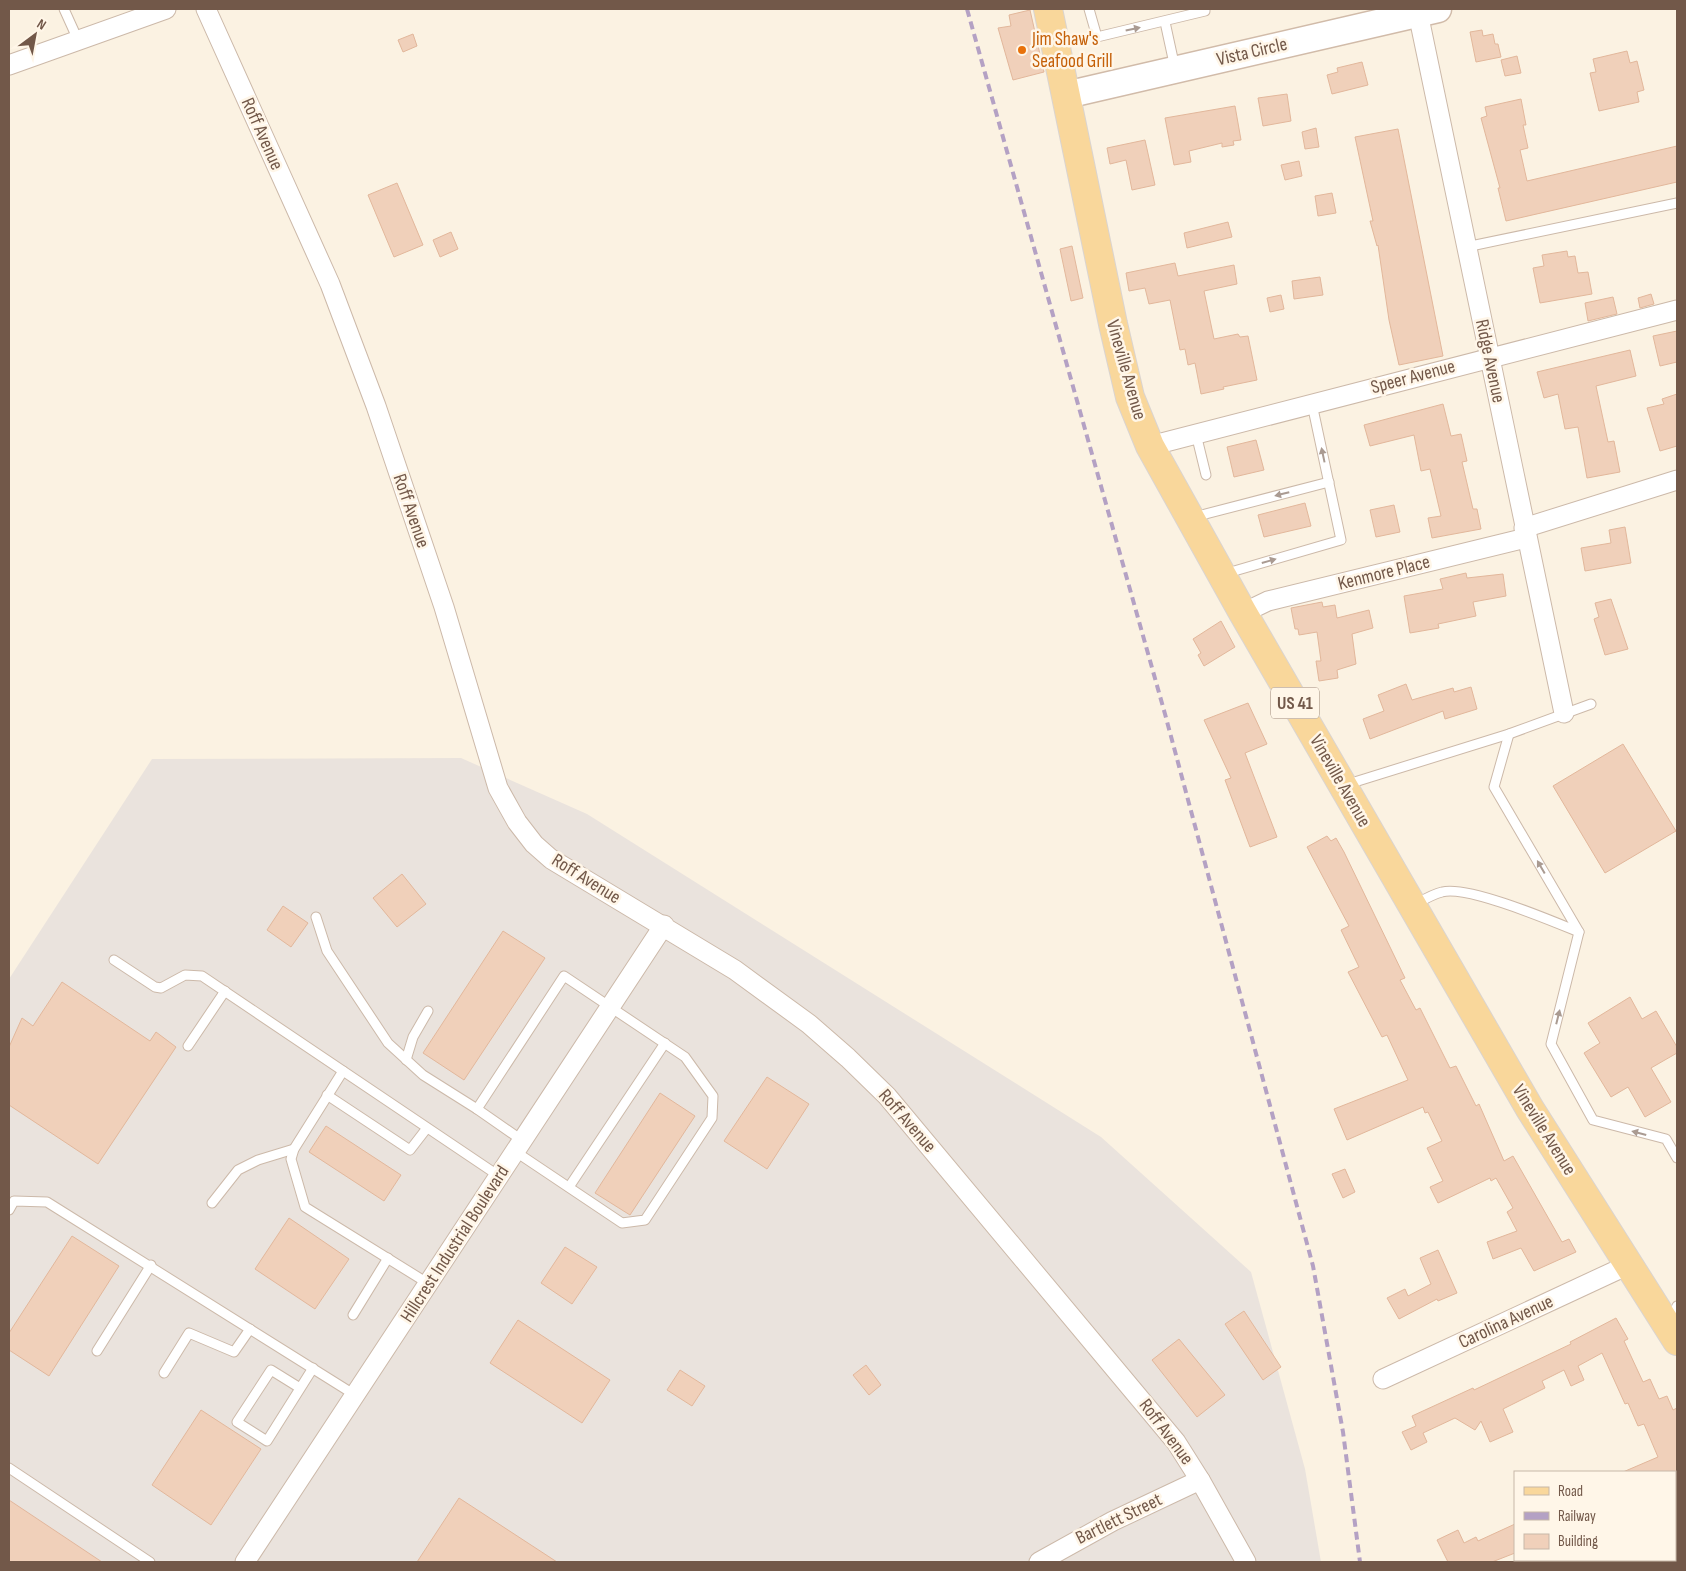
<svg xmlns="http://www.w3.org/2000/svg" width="1686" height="1571" viewBox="0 0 1686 1571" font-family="'Sofia Sans Condensed',sans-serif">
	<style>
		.industrial { fill: #eae3dd }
		.building { fill: #f0d0ba; stroke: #e2b79b }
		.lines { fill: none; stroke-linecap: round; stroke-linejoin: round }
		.lane-casing { stroke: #ccb9a9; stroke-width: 11 }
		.street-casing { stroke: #ccb9a9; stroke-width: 21 }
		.secondary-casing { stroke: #d1bba9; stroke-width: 29 }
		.primary-casing { stroke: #dad4d0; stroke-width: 30 }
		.lane { stroke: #fff; stroke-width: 9 }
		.street { stroke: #fff; stroke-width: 19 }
		.secondary { stroke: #fff; stroke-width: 26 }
		.primary { stroke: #f9d79b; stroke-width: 28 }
		.rail { stroke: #b4a1c4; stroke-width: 4; stroke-dasharray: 8 5; stroke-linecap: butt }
		.oneway { fill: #aa9b92 }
		.food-dot { fill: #e8710a; stroke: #fff6e8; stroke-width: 2 }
		.labels { text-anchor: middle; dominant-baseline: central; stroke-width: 5; stroke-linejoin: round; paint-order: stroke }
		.shield { fill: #fff6e8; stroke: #9c8779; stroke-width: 1 }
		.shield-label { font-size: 18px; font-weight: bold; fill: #725849 }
		.food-label { font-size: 19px; fill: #c56008; stroke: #fff6e8; text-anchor: start }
		.street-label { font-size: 19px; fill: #725849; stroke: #fff6e8 }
	</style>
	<rect width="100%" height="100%" fill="#fbf2e2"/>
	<path class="industrial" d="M461 758 587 814 1101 1137 1251 1272 1305 1469 1321 1562H9V979L152 759Z"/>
	<g class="building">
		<path d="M1030 10 1044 72 1013 80 998 28 1011 26 1009 15Z"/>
		<path d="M1482 30 1483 36 1493 34 1495 44H1498L1501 57 1476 62 1470 32Z"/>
		<path d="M413 34 417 46 403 52 398 40Z"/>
		<path d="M1627 51 1630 63 1637 61 1644 90 1637 92 1639 102 1599 111 1590 73 1596 72 1593 59Z"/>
		<path d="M1517 56 1521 73 1505 76 1501 60Z"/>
		<path d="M1362 62 1368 85 1332 94 1327 75 1338 72 1337 68Z"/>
		<path d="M1287 94 1291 121 1263 126 1258 98Z"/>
		<path d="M1521 99 1526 125H1523L1528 148 1520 150 1527 181 1677 146V182L1506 221 1498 188H1500L1481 118 1487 116 1485 107Z"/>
		<path d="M1235 106 1241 140 1233 141 1234 145 1222 147V143L1189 151 1191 162 1174 165 1165 118Z"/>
		<path d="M1316 128 1319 147 1305 149 1302 132Z"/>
		<path d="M1398 129 1443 356 1399 365 1389 320 1378 245 1377 246 1370 221H1373L1355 137Z"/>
		<path d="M1145 140 1155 185 1132 190 1126 160 1110 164 1107 148Z"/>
		<path d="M1299 161 1302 176 1285 180 1281 165Z"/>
		<path d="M397 183 423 245 394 257 368 195Z"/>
		<path d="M1332 193 1336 213 1318 216 1315 196Z"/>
		<path d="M1228 222 1232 237 1187 248 1184 233Z"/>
		<path d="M451 232 458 249 440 257 433 240Z"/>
		<path d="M1072 246 1083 298 1071 301 1060 249Z"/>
		<path d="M1567 251 1568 257 1575 256 1578 273 1588 272 1592 294 1540 303 1533 268 1544 266 1542 255Z"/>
		<path d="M1175 263 1178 276 1234 265 1237 284 1204 291 1214 339 1238 334 1240 337 1248 336 1257 380 1223 387 1224 389 1201 394 1195 363 1188 365 1185 349 1180 350 1170 300 1149 304 1145 288 1129 291 1126 273Z"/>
		<path d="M1320 277 1323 295 1294 299 1292 281Z"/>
		<path d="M1651 294 1654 304 1640 308 1638 298Z"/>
		<path d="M1281 295 1284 309 1270 312 1267 298Z"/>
		<path d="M1613 297 1617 314 1588 321 1585 303Z"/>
		<path d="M1677 331V362L1660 366 1653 336Z"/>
		<path d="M1630 350 1636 376 1596 386 1608 442 1614 441 1620 472 1587 478 1578 427 1565 429 1558 394 1544 398 1537 372Z"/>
		<path d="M1677 394V446L1660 451 1647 408 1664 404 1662 399Z"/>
		<path d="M1443 404 1451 436 1461 434 1467 461 1462 462 1473 509H1477L1481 529 1432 538 1428 518 1441 516 1430 469 1421 471 1414 435 1370 446 1364 425Z"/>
		<path d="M1256 440 1264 470 1234 477 1227 447Z"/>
		<path d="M1305 503 1311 526 1264 537 1258 515Z"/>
		<path d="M1394 505 1400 532 1376 537 1370 510Z"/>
		<path d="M1625 527 1631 563 1585 571 1581 548 1611 543 1609 530Z"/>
		<path d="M1466 573 1467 578 1503 574 1506 596 1473 602 1476 616 1438 624 1439 628 1410 633 1404 596 1443 589 1440 579Z"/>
		<path d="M1611 599 1628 649 1605 655 1594 619 1599 617 1595 603Z"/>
		<path d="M1322 602 1323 607 1335 605 1337 618 1369 610 1373 628 1352 634 1356 664 1337 670 1338 678 1319 681 1316 661H1321L1317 632 1299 635 1298 629H1295L1291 608Z"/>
		<path d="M1221 621 1235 647 1204 666 1198 655 1201 653 1193 639Z"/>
		<path d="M1406 684 1412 700 1453 688 1454 692 1471 687 1477 709 1445 719 1443 711 1370 739 1363 719 1384 711 1378 695Z"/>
		<path d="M1248 703 1267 744 1245 753 1277 837 1250 847 1225 780 1231 778 1204 720Z"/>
		<path d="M1623 744 1676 831 1605 873 1553 786Z"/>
		<path d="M1327 836 1331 841 1336 838 1344 852 1405 978 1400 980 1416 1010 1420 1008 1450 1068 1456 1066 1476 1106 1479 1104 1504 1161 1513 1156 1562 1242 1569 1239 1576 1252 1534 1271 1521 1248 1493 1259 1487 1242 1517 1231 1507 1212 1513 1208 1496 1178 1491 1181 1490 1178 1438 1203 1430 1187 1443 1181 1427 1148 1442 1141 1428 1112 1425 1113 1423 1107 1347 1140 1334 1109 1408 1080 1387 1035 1382 1037 1348 972 1359 967 1341 930 1349 926 1307 847Z"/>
		<path d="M402 874 426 904 397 927 373 898Z"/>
		<path d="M283 906 308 923 291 947 267 930Z"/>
		<path d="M503 931 545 958 464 1080 423 1053Z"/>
		<path d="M62 982 150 1041 156 1032 176 1047 98 1164 9 1105V1047L22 1018 33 1026Z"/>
		<path d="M1630 997 1642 1019 1656 1011 1677 1047V1053L1651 1068 1671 1102 1645 1117 1628 1087 1611 1097 1584 1053 1600 1043 1588 1023Z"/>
		<path d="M767 1077 809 1104 767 1169 724 1141Z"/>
		<path d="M660 1093 695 1116 630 1215 595 1193Z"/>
		<path d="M326 1126 401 1175 384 1201 309 1152Z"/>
		<path d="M1345 1169 1355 1192 1343 1198 1332 1174Z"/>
		<path d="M289 1218 349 1259 315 1309 255 1269Z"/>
		<path d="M72 1236 119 1266 49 1376 9 1350V1333Z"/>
		<path d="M565 1247 597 1267 572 1304 541 1283Z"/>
		<path d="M1438 1250 1457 1293 1438 1301 1437 1299 1399 1319 1387 1298 1405 1289 1408 1296 1431 1284 1420 1258Z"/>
		<path d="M1244 1311 1281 1367 1263 1380 1225 1324Z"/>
		<path d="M1616 1318 1628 1339 1624 1341 1643 1382 1650 1379 1659 1399 1667 1396 1673 1410 1677 1408V1472H1623L1658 1457 1644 1424 1638 1426 1628 1403 1625 1404 1602 1353 1578 1366 1584 1380 1571 1386 1564 1370 1542 1381 1545 1388 1503 1409 1513 1432 1490 1442 1481 1421 1475 1430 1455 1418 1423 1433 1427 1442 1411 1450 1402 1432 1416 1426 1412 1416 1473 1388 1474 1390 1571 1344 1570 1342Z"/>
		<path d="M518 1320 610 1380 582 1423 490 1363Z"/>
		<path d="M1179 1339 1225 1395 1197 1417 1152 1360Z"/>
		<path d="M866 1365 881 1385 869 1395 853 1375Z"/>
		<path d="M680 1370 705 1386 692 1406 667 1390Z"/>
		<path d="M201 1410 261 1449 211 1525 152 1485Z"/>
		<path d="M459 1498 557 1562H417Z"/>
		<path d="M9 1500 102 1562H9Z"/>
		<path d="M1515 1524V1553L1492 1562H1448L1437 1540 1458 1530 1464 1543 1476 1537 1478 1541Z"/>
	</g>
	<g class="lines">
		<g class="lane-casing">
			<g id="lane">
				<path d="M64 9 78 40"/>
				<path d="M1089 9 1097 37 1205 11V9"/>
				<path d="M1165 22 1175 68"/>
				<path d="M1466 247 1677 203"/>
				<path d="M1196 434 1206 475"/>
				<path d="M1194 517 1329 482"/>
				<path d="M1224 574 1341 540 1312 404"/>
				<path d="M1509 734 1494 787 1579 932 1551 1044 1593 1120 1666 1139 1677 1158"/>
				<path d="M1345 785 1509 734 1591 704"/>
				<path d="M1414 905C1423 900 1433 894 1442 892 1468 885 1552 921 1579 932"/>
				<path d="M316 917 327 951 388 1043 423 1075 477 1109"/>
				<path d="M114 960 155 987 161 988 185 975 202 976 499 1176"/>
				<path d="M188 1046 225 991"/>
				<path d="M406 1060 413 1037 428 1011"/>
				<path d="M343 1071 294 1149 291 1159 305 1207 429 1284"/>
				<path d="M327 1095 410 1150 427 1128"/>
				<path d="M516 1152 622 1223 645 1220 712 1118 713 1096 685 1057 564 976 477 1109 523 1141"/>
				<path d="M569 1187 665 1043"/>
				<path d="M212 1203 238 1170 258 1160 294 1149"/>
				<path d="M9 1210 14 1201 47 1202 355 1395"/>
				<path d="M353 1315 388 1258"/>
				<path d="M1670 1321 1677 1306"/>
				<path d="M97 1351 151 1265"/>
				<path d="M164 1373 189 1333 234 1352 250 1329"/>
				<path d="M300 1388 271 1370 237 1422 267 1441 313 1368"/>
				<path d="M9 1468 150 1562"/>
			</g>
		</g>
		<g class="street-casing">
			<g id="street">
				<path d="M206 9 330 284 376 406 444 607 498 788 517 822 534 844 551 859 735 970 809 1024 848 1058 887 1096 1176 1442 1200 1480 1246 1562"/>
				<path d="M1418 13 1564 713"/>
				<path d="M9 65 166 9"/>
				<path d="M1150 446 1677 310"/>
				<path d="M1524 528 1677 480"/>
				<path d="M1243 613 1268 601 1526 538"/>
				<path d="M1383 1379 1628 1265"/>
				<path d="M1675 1530 1677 1529"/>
				<path d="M245 1562 664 925"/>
				<path d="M1039 1562 1113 1521 1200 1480"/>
				<path d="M1604 1562 1610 1560"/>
			</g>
		</g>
		<g class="secondary-casing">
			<path id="secondary" d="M1066 95 1438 9"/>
		</g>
		<g class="primary-casing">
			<path id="primary" d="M1048 9 1113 324 1130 397 1150 446 1243 613 1530 1109 1677 1341"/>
		</g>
		<use href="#lane" class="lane"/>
		<use href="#street" class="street"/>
		<use href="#secondary" class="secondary"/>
		<use href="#primary" class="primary"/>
		<path class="rail" d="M967 9 1165 714 1313 1266 1343 1432 1360 1562"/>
	</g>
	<defs><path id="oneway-solid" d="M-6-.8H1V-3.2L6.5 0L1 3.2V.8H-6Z" transform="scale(1.25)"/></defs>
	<g class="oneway">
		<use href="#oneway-solid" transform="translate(1133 29) rotate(-12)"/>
		<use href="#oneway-solid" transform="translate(1323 455) rotate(-102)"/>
		<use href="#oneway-solid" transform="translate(1282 494) rotate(166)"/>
		<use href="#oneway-solid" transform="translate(1269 561) rotate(-16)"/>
		<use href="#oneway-solid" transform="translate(1541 867) rotate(-120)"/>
		<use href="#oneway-solid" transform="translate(1558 1017) rotate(-76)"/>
		<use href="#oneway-solid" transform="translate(1639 1133) rotate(-165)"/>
	</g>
	<circle class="food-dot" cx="1022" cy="50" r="5"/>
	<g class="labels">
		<rect class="shield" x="1271" y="687.5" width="48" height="31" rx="4"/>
		<g class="shield-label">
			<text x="1295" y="703">US 41</text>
		</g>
		<g class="food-label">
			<text x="1032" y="39">Jim Shaw's<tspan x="1032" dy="22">Seafood Grill</tspan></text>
		</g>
		<g class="street-label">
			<text transform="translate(1252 52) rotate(-13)">Vista Circle</text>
			<text transform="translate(262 134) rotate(66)">Roff Avenue</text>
			<text transform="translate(1490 361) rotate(78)">Ridge Avenue</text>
			<text transform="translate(1126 370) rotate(74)">Vineville Avenue</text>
			<text transform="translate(1413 377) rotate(-15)">Speer Avenue</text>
			<text transform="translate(411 511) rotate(71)">Roff Avenue</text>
			<text transform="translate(1384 573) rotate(-14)">Kenmore Place</text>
			<text transform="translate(1340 781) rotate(60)">Vineville Avenue</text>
			<text transform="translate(586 879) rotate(32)">Roff Avenue</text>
			<text transform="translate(907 1121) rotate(49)">Roff Avenue</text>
			<text transform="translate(1544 1130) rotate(58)">Vineville Avenue</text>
			<text transform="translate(455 1244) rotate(-57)">Hillcrest Industrial Boulevard</text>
			<text transform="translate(1506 1322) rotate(-25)">Carolina Avenue</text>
			<text transform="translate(1166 1432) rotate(53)">Roff Avenue</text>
			<text transform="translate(1119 1519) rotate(-26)">Bartlett Street</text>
		</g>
	</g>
	<rect width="1686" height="1571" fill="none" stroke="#725849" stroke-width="20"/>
	<rect x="1514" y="1471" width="162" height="90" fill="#fff6e8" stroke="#c7b7a8"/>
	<rect x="1524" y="1487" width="25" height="8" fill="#f9d79b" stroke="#c7b7a8"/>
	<text x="1558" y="1496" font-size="15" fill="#725849">Road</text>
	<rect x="1524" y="1512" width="25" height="8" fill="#b4a1c4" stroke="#c7b7a8"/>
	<text x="1558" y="1521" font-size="15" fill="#725849">Railway</text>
	<rect x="1524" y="1534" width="25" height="15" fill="#f0d0ba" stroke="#c7b7a8"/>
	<text x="1558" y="1546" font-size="15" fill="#725849">Building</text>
	<g transform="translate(35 35) rotate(32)" stroke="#fff6e8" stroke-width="4" paint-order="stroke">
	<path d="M0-4L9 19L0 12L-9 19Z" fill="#725849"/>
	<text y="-8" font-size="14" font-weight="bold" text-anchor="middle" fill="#725849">N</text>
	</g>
</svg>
